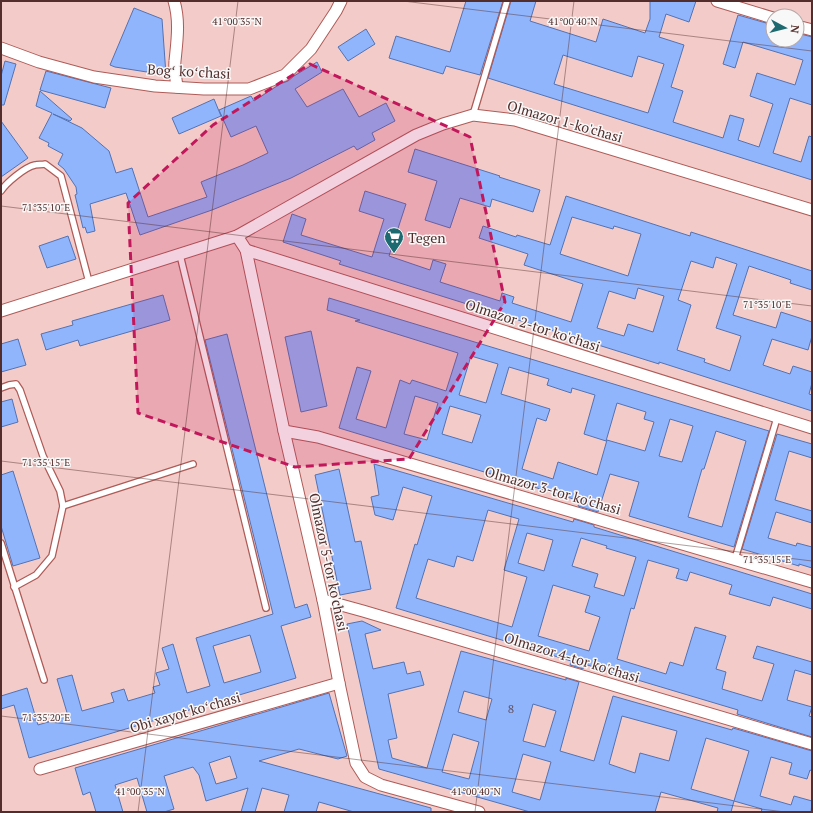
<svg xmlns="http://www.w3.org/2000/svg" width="813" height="813" viewBox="0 0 813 813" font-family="'PT Serif',serif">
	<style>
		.building { fill: #91b5fc; stroke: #5272b4; fill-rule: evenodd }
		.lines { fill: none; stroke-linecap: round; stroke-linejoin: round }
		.lane-casing { stroke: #ae5b57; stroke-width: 8 }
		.street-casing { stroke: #ae5b57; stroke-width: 13 }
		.lane { stroke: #fff; stroke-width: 5.5 }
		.street { stroke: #fff; stroke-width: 11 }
		.marked { fill: #c2185b; fill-opacity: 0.2; stroke: #c2185b; stroke-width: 3; stroke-dasharray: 8 5; stroke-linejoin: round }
		.ticks { fill: none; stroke: #522d2b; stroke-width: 1; stroke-opacity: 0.45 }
		.labels { text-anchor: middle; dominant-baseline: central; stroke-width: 3; stroke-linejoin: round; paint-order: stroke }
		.number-label { font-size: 12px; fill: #624f5f }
		.street-label { font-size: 14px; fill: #522d2b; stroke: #f8f8f8 }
		.poi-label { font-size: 14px; fill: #522d2b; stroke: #f8f8f8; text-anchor: start }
		.ticks-label { font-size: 10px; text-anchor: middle; fill: #522d2b; stroke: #f8f8f8; stroke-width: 3; stroke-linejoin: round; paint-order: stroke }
	</style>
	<rect width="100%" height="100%" fill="#f3ccc9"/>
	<g class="building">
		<path d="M466 1H503L480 75 446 66 443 74 389 58 396 36 450 52Z"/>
		<path d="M511 1H536L530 21 596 42 603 19 645 33 650 19V1H696L689 22 666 14 659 37 684 45 671 87 683 91 673 122 723 138 730 115 744 119 738 140 759 147 773 104 750 96 757 73 795 85 803 60 743 42 735 68 723 64 738 15 773 25V40H797V33L812 37V105L790 98 773 153 801 162 809 136 812 137V180L488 78ZM563 55 632 77 638 56 664 64 648 113 554 84Z"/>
		<path d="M134 8 162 19 166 75 115 67 110 65Z"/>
		<path d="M366 29 375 44 348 61 338 47Z"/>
		<path d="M5 61 16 64 4 105H1V76Z"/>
		<path d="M317 62 322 72 295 89 307 107 343 89 359 117 386 103 395 121 372 133 375 140 357 150 354 146 291 178 212 210 140 235 126 193 90 204 95 231 87 233 85 227 83 228 75 195 77 194 76 187 64 169 58 164 63 154 48 146 49 143 39 138 52 113 36 106 40 91 72 119 70 121 53 114 82 128 109 151 116 173 132 168 148 217 207 197 201 182 243 165 268 153 256 126 231 137 219 110 251 96 254 101 280 84 288 81 294 76Z"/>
		<path d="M46 71 111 88 105 108 40 90Z"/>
		<path d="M214 99 221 116 179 134 172 118Z"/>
		<path d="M1 121 28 158 1 177Z"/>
		<path d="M415 149 500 176 499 177 540 190 533 212 492 199 490 207 460 198 450 228 425 220 437 181 408 172Z"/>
		<path d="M365 191 406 204 389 256 430 270 433 260 446 264 440 282 500 301 502 293 514 297 512 303 571 322 583 284 524 265 528 254 479 238 483 226 516 237 517 235 550 245 566 196 690 236 691 232 812 271V290L790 283 791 280 749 266 733 315 776 328 781 312 812 322V336L808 350 772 339 763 365 790 374 793 366 812 372V383L809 394 812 395V411L659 362V364L339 264 341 261 283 242 292 214 306 219 301 235 372 257 384 219 359 211ZM572 217 613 229 614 226 641 234 628 276 560 254ZM716 257 737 264 716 328 741 336 730 371 704 362 705 359 677 350 691 305 678 300 691 261 713 268ZM638 288 664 296 653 332 628 324 624 336 597 328 609 291 635 299Z"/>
		<path d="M68 236 76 259 47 268 39 246Z"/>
		<path d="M163 295 170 320 80 346 78 340 46 350 41 334 73 325 72 321Z"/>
		<path d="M329 298 769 431 734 547 629 516 639 482 610 474 598 512 578 506 580 501 339 428 357 367 371 371 356 419 386 428 400 380 410 384 412 380 446 391 458 353 355 321 360 320 327 310ZM471 356 498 364 486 403 459 395ZM509 367 549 379 547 385 571 393 572 388 595 395 584 434 606 441 617 403 646 412 644 419 654 422 645 451 607 440 597 475 558 462 553 479 522 469 537 418 546 421 550 409 501 394ZM415 396 438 403 427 440 404 434ZM450 406 481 415 472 443 442 434ZM670 419 693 426 682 462 659 456ZM716 431 746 441 722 527 688 517 702 469H704Z"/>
		<path d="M311 331 327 406 301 412 285 337Z"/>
		<path d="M227 334 295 608 307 604 311 617 281 626 296 678 29 758 14 705 1 709V696L27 688 38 725 68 716 57 679 72 675 82 711 114 702 111 693 124 689 128 701 155 693 153 687 160 685 156 673 169 669 162 648 173 644 187 693 210 686 196 638 273 614 205 340ZM250 635 261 672 224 683 213 646Z"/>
		<path d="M18 339 26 365 1 372V344Z"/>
		<path d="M12 399 18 422 1 427V402Z"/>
		<path d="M777 434 812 444V458L789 451 775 500 812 511V523L776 512 768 538 796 546 797 543 812 547V568L799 564V566L742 549Z"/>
		<path d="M374 464 573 522 574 519 594 525V527L812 594V609L773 597 770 606 729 594 732 585 690 572 687 581 676 578 679 569 648 560 634 609 631 608 617 659 666 674 670 662 683 666 695 627 726 636 716 669 726 672 722 689 762 701 774 664 753 658 757 646 812 662V675L795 670 787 700 812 707 809 716 812 717V737L737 714 738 710 584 664 583 669 570 665 571 661 396 608 415 544 417 545 432 496 403 487 393 520 375 515 371 497 379 495ZM488 510 519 519 504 570 527 577 512 627 416 598 428 559 454 567 457 556 473 561ZM527 533 553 540 544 571 518 563ZM581 538 607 546 606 548 636 557 624 596 594 587 598 574 572 566ZM553 585 590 596 585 612 600 617 589 651 538 636Z"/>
		<path d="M339 469 355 542 361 541 371 589 340 595 315 475Z"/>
		<path d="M13 471 40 558 13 566 1 526V475Z"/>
		<path d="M362 621 381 630 365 634 373 669 404 662 407 674 420 671 424 685 388 694 397 738 388 740 392 758 427 768 461 651 566 680V678L579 682 560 751 594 761 613 696 732 730 733 728 812 751V771L810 770 807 779 789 774 792 763 771 757 760 796 791 805 794 796 812 801V812H761L762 809 734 801 731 812H717L718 808 661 792 655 812H530L379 769 347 624ZM464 691 492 699 486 720 458 712ZM533 704 556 711 545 747 523 741ZM622 716 677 731 669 761 640 753 635 773 609 764ZM453 734 479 742 469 779 442 772ZM706 738 749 751 734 801 691 789ZM523 754 551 762 540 800 512 792Z"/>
		<path d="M329 693 347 756 338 759 299 749 259 761 431 808V812H354L319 802 316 812H284L289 795 262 788 255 812H241L248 788 206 801 199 775 193 767 164 776 174 809 164 812H147L137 778 115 785 123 812H96L90 792 83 795 75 768ZM230 756 237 778 216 784 209 763Z"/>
	</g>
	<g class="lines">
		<g class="lane-casing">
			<g id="lane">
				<path d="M473 115 507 1"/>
				<path d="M1 191C6 183 25 167 35 165 38 164 42 165 45 164L61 176 89 282"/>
				<path d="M180 255 266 608"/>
				<path d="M1 388 9 385 16 384 20 390 43 456 60 491 63 506 52 556 36 575 14 587"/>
				<path d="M63 506 193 464"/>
				<path d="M1 543 44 680"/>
				<path d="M735 559 777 418"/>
			</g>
		</g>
		<g class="street-casing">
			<g id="street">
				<path d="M174 1C180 21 177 41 175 61 174 69 176 78 177 87"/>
				<path d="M717 1 773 18"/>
				<path d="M797 26 812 30"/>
				<path d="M1 48 39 62 94 77 155 86 204 89H249L285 75 311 49 336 11 341 1"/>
				<path d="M237 236 246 250 284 431 323 600 339 683 356 763 365 777 381 785 479 812"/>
				<path d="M246 250 812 428"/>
				<path d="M1 311 237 236 416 135 443 124 473 115 515 120 812 210"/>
				<path d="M284 431 318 437 812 582"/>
				<path d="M323 600 363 611 812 744"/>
				<path d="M40 769 339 683"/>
			</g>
		</g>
		<use href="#lane" class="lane"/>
		<use href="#street" class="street"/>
	</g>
	<path class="marked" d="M310 64 470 137 505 302 409 459 295 467 138 413 128 203 213 125Z"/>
	<path class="ticks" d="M403 1 812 51M1 206 812 306M1 461 812 561M1 716 785 812M138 812 238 1M475 812 574 1M811 812 812 802"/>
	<defs>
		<g id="supermarket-pin" transform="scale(1)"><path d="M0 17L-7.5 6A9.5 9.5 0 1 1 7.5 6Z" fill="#1e6a71" stroke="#f8f8f8"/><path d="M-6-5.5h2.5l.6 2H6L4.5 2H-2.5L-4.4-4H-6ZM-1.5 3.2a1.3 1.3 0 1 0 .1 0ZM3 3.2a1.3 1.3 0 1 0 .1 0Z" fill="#fff"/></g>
	</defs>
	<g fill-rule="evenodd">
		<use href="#supermarket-pin" x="394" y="237"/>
	</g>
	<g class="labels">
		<g class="number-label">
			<text x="511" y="708">8</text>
		</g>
		<g class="street-label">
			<text transform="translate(189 71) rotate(3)">Bogʻ koʻchasi</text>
			<text transform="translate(565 121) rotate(16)">Olmazor 1-ko'chasi</text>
			<text transform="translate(533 325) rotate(18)">Olmazor 2-tor ko'chasi</text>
			<text transform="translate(553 490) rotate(16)">Olmazor 3-tor ko'chasi</text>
			<text transform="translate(329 562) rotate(78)">Olmazor 5-tor ko'chasi</text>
			<text transform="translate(572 657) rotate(17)">Olmazor 4-tor ko'chasi</text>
			<text transform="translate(185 712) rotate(-16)">Obi xayot koʻchasi</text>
		</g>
		<g class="poi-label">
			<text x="408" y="237">Tegen</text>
		</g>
	</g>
	<g class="ticks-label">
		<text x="237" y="25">41°00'35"N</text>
		<text x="573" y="25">41°00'40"N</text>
		<text x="46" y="211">71°35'10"E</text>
		<text x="767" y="308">71°35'10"E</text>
		<text x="46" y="466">71°35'15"E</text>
		<text x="767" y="563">71°35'15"E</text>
		<text x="46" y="721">71°35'20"E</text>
		<text x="140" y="795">41°00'35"N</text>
		<text x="476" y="795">41°00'40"N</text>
	</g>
	<rect width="813" height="813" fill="none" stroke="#522d2b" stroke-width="4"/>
	<g transform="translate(785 28) rotate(97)"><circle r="19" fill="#f8f8f8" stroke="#b6a7a6"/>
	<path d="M0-3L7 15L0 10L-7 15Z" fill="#1e6a71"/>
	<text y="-6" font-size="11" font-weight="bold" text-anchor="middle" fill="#522d2b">N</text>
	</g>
</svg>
